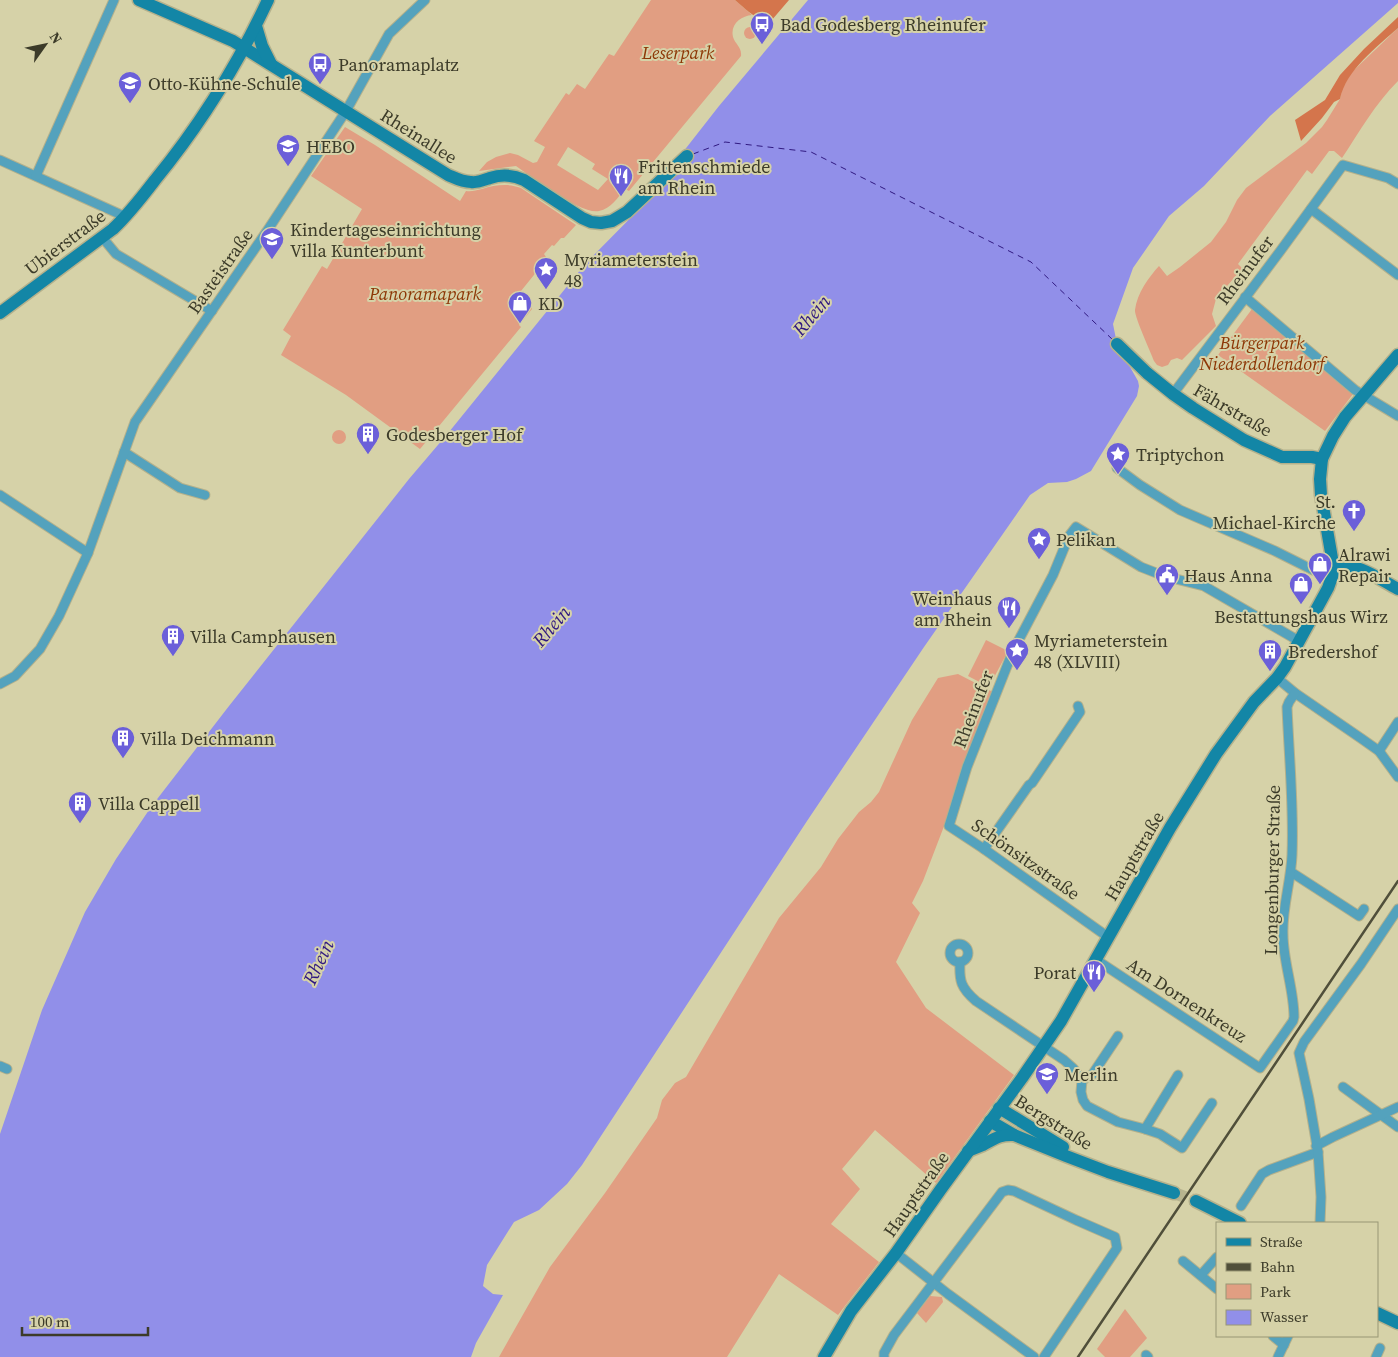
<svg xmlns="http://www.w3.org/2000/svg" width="1398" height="1357" viewBox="0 0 1398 1357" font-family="'Source Serif 4',serif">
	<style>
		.green { fill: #e19e82; fill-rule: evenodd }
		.forest { fill: #d4754c }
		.water { fill: #918fe9 }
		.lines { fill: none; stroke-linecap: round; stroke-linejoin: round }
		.ferry { stroke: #301981; stroke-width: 1; stroke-dasharray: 6 5; stroke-linecap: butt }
		.secondary-tunnel { stroke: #b7b48f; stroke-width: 12; stroke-dasharray: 12 6; stroke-linecap: butt }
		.street-casing { stroke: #b4b18c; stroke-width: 11 }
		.secondary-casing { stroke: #b4b18c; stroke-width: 15 }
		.street { stroke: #54a2bd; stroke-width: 9 }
		.secondary { stroke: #1386a6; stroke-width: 12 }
		.rail { stroke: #504f3a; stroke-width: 2.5 }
		.labels { text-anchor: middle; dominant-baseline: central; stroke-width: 4; stroke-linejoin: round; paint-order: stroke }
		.poi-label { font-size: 18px; fill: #3c3b29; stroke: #d6d2a8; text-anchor: start }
		.park-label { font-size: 18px; font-style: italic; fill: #8d3706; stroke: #d6d2a8 }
		.street-label { font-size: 18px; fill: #3c3b29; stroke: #d6d2a8 }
		.water-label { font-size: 19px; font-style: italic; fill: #301981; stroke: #d6d2a8 }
	</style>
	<rect width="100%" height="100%" fill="#d6d2a8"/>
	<g class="green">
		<path d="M651 0H735L752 15C741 16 730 24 733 37 735 44 742 47 741 56L629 191 625 189C618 197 611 209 599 211 581 215 532 177 516 166L479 171 487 162 496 157 510 153 518 155 533 163 537 162 545 147 534 141 566 93 569 95 577 84 585 89 609 54 614 56ZM568 147 595 164 592 169 608 179 598 190 557 165Z"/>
		<circle cx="750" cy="33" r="6"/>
		<path d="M1398 28V81C1375 104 1360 131 1342 158L1334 151H1329L1312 174 1307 170 1238 264 1242 268 1240 271 1216 299 1212 314 1216 326 1182 360 1177 358 1171 360 1168 365 1162 367 1157 365 1154 361C1151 353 1134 316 1135 310 1137 293 1149 277 1159 266L1167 276 1180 267 1211 242 1226 222 1237 200 1246 188 1306 143 1322 127 1327 120 1340 99 1342 89 1351 73Z"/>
		<path d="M345 127 375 145 460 201 466 191C472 192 476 190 482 189 495 185 508 183 521 188L576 225 564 238H561L554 246 552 245 544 254 546 257 541 263 542 265 521 291 530 298 528 302 532 309 519 325 521 327 420 449 346 395 281 355 291 336 283 330 322 266 327 269 362 209 311 176Z"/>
		<path d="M1252 309 1353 394 1325 431 1218 355Z"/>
		<circle cx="339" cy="437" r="7"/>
		<path d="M1347 504 1362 512 1358 518 1345 507Z"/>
		<path d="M986 640 1008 651 989 687 968 676Z"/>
		<path d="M958 674 993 692 969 749 951 808 923 881 912 903 920 913 896 962 926 1008 1014 1075 936 1183 875 1130 842 1169 860 1189 831 1224 879 1262 838 1315 779 1274 727 1357H499L550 1267 605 1193 657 1118 662 1100 675 1083 686 1077 779 918 821 867 838 839 859 812 871 802 879 792 912 720 938 678Z"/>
		<path d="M930 1296 942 1297 943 1302 926 1323 917 1313Z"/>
		<path d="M1125 1309 1147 1338 1130 1357H1105L1097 1349Z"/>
	</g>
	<g class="forest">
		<path d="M735 0H789L771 21C755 20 747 10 735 0Z"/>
		<path d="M1398 17V28C1377 47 1346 70 1340 99L1334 102 1322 118 1301 141 1295 120 1325 100 1340 75 1364 49Z"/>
	</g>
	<path class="water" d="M808 0H1398V3L1270 116 1204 186 1169 216 1133 268 1113 324 1117 344 1138 381 1139 386 1137 396 1091 471 1076 479 1067 482 1048 483 1030 495 924 647 807 821 582 1165 567 1184 539 1210 514 1222 487 1265 483 1286 493 1294 503 1295 476 1343 471 1357H0V1134L42 1010 85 912 116 859 151 807 229 706 409 479 449 432 586 263 664 184 683 152 719 106Z"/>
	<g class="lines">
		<path class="ferry" d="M693 154 725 142 811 152 1031 262 1113 340"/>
		<path class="secondary-tunnel" d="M1174 1193 1196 1201"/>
		<g class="street-casing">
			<g id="street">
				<path d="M0 160 126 217"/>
				<path d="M36 176 114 0"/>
				<path d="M1311 209 1398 275"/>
				<path d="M102 237 116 254 212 311"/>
				<path d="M1245 297 1355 390 1398 416"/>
				<path d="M1173 394 1281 250 1343 165 1388 178 1398 184"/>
				<path d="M124 452 180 488 205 495"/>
				<path d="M1117 468 1140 485 1180 510 1275 551 1313 570 1333 574"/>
				<path d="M0 495 88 553"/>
				<path d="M1277 678 1295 693 1362 739 1379 751 1398 777"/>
				<path d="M0 684 15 676 40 649 59 616 88 553 135 422 267 231 346 111 389 34 425 0"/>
				<path d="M1379 751 1398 722"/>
				<path d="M984 849 1029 785 1032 783 1080 712 1078 706"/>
				<path d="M1291 872 1359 916 1364 909"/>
				<path d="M1108 937 984 849 949 826 967 767 1013 651 1053 575 1069 536 1076 527 1141 567 1164 576 1204 586 1299 641"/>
				<circle cx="959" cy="953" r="9"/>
				<path d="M1095 959 1260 1068 1293 1021 1294 1017C1294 989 1283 962 1283 934 1282 907 1291 882 1292 855 1294 806 1289 756 1287 707L1289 702 1295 693"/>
				<path d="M960 962C959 981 961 988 976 1001L1064 1060 1073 1068 1082 1080 1081 1092 1083 1100 1087 1106 1118 1122 1145 1129 1160 1134 1182 1148 1212 1103"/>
				<path d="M0 1066 7 1069"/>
				<path d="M1082 1080 1092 1075 1118 1036"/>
				<path d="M1343 1087 1398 1127"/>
				<path d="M1145 1129 1178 1075"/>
				<path d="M1316 1146 1333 1137 1398 1107"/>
				<path d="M1241 1206 1262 1174 1269 1170 1318 1152"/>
				<path d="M1320 1223 1321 1197 1318 1152 1309 1099 1299 1053 1304 1042 1361 964 1398 909"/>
				<path d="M896 1253 948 1294 1034 1357"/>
				<path d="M1183 1261 1217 1289"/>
				<path d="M1201 1275 1217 1257"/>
				<path d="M1273 1336 1284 1345"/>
				<path d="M1146 1355 1148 1357"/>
				<path d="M884 1357V1353L894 1335 1002 1192 1008 1190 1014 1191 1076 1220 1115 1237 1117 1248 1044 1357"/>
				<path d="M1278 1357 1288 1336"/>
				<path d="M1376 1357 1380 1348"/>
			</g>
		</g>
		<g class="secondary-casing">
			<g id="secondary">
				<path d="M139 0 233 41 448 175C455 178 462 182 471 182 477 183 484 180 490 178 502 174 513 175 524 180L582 218 591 222 601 223 612 221 627 212 687 156"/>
				<path d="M256 26 262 46 271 64"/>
				<path d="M0 313 113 229C129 214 142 197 155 180 200 125 238 64 268 0"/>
				<path d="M1117 344 1147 373 1173 394 1193 408 1244 440 1282 457H1312L1322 459"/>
				<path d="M1333 564C1361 565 1374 576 1398 589"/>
				<path d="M999 1108 1063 1147"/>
				<path d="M990 1121 1014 1135 1066 1156 1108 1172 1174 1193"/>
				<path d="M968 1151C973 1149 978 1147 983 1145 994 1139 1000 1134 1014 1135"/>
				<path d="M1196 1201 1240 1223"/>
				<path d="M1377 1313 1398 1323"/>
				<path d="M824 1357 851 1311 896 1253 941 1189 1022 1078 1061 1021 1170 828 1216 754 1254 702 1277 678 1285 667 1328 588 1333 574V564L1321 495 1320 479 1322 459 1333 436 1345 417 1398 355"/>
			</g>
		</g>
		<use href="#street" class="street"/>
		<use href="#secondary" class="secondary"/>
		<path class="rail" d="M1078 1357 1398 881"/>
	</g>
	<defs>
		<g id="bus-pin" transform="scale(1.25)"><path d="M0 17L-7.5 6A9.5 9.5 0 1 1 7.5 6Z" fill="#6b5fd9" stroke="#d6d2a8"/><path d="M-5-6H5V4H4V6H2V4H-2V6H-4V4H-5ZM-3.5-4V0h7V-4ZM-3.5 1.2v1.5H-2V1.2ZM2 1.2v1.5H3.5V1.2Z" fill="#fff"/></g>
		<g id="school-pin" transform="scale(1.25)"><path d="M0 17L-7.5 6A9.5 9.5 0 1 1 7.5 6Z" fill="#6b5fd9" stroke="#d6d2a8"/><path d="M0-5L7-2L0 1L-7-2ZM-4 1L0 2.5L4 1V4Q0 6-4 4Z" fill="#fff"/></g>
		<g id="restaurant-pin" transform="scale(1.25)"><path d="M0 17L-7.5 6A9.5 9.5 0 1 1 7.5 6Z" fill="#6b5fd9" stroke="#d6d2a8"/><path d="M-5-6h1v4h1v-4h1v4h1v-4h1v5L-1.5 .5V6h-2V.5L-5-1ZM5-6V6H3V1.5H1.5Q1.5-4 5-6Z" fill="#fff"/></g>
		<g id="sight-pin" transform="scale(1.25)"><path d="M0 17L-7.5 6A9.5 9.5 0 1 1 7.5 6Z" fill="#6b5fd9" stroke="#d6d2a8"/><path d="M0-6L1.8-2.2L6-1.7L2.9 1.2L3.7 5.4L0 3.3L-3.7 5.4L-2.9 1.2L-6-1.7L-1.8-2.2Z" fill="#fff"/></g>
		<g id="shop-pin" transform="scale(1.25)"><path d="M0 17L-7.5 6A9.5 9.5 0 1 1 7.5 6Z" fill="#6b5fd9" stroke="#d6d2a8"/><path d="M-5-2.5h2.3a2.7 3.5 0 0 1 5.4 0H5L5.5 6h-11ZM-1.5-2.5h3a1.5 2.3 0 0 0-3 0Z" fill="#fff"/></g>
		<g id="building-pin" transform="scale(1.25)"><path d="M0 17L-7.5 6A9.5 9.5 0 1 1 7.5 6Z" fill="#6b5fd9" stroke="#d6d2a8"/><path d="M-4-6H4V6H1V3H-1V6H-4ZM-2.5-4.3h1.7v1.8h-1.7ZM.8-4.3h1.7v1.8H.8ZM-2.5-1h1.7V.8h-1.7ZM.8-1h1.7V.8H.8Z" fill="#fff"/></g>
		<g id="church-pin" transform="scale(1.25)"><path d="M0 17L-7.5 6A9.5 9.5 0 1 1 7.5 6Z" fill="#6b5fd9" stroke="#d6d2a8"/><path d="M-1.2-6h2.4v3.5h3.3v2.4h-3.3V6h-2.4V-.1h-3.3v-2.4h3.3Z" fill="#fff"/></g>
		<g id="civic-pin" transform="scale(1.25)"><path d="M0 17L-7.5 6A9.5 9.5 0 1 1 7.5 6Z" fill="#6b5fd9" stroke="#d6d2a8"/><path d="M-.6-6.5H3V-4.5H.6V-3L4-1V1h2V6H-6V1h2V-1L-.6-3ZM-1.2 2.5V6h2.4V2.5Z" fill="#fff"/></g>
	</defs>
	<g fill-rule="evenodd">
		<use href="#bus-pin" x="762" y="24"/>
		<use href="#bus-pin" x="320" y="64"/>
		<use href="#school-pin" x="130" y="83"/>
		<use href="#school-pin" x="288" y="146"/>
		<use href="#restaurant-pin" x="621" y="176"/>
		<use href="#school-pin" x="272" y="239"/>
		<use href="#sight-pin" x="546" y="269"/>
		<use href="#shop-pin" x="520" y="303"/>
		<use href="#building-pin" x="368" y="434"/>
		<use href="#sight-pin" x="1118" y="454"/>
		<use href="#church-pin" x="1354" y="511"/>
		<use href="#sight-pin" x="1039" y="539"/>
		<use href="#shop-pin" x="1320" y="564"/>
		<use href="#civic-pin" x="1167" y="575"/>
		<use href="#shop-pin" x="1301" y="584"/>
		<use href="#restaurant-pin" x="1009" y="608"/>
		<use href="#building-pin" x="173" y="636"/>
		<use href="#sight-pin" x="1017" y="650"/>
		<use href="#building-pin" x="1270" y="651"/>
		<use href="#building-pin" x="123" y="738"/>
		<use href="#building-pin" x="80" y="803"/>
		<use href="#restaurant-pin" x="1094" y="972"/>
		<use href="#school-pin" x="1047" y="1074"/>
	</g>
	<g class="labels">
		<g class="poi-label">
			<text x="780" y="24">Bad Godesberg Rheinufer</text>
			<text x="338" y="64">Panoramaplatz</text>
			<text x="148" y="83">Otto-Kühne-Schule</text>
			<text x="306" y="146">HEBO</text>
			<text x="638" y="166">Frittenschmiede<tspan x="638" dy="21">am Rhein</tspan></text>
			<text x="290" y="229">Kindertageseinrichtung<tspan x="290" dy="21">Villa Kunterbunt</tspan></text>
			<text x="564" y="259">Myriameterstein<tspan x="564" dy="21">48</tspan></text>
			<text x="538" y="303">KD</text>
			<text x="386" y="434">Godesberger Hof</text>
			<text x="1136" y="454">Triptychon</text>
			<text x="1336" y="501" text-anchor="end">St.<tspan x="1336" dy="21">Michael-Kirche</tspan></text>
			<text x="1056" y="539">Pelikan</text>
			<text x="1338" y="554">Alrawi<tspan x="1338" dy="21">Repair</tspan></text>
			<text x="1184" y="575">Haus Anna</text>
			<text x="992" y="598" text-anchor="end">Weinhaus<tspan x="992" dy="21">am Rhein</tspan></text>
			<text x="1301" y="616" text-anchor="middle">Bestattungshaus Wirz</text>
			<text x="190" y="636">Villa Camphausen</text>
			<text x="1034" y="640">Myriameterstein<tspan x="1034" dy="21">48 (XLVIII)</tspan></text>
			<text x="1288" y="651">Bredershof</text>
			<text x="140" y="738">Villa Deichmann</text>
			<text x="98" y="803">Villa Cappell</text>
			<text x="1076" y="972" text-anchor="end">Porat</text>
			<text x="1064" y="1074">Merlin</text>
		</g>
		<g class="park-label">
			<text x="678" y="52">Leserpark</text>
			<text x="425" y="293">Panoramapark</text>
			<text x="1262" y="342">Bürgerpark<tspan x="1262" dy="21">Niederdollendorf</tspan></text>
		</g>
		<g class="street-label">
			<text transform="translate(419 136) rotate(32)">Rheinallee</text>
			<text transform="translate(65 242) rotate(-37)">Ubierstraße</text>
			<text transform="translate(1245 270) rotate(-53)">Rheinufer</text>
			<text transform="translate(220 271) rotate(-55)">Basteistraße</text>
			<text transform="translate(1233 410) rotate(30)">Fährstraße</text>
			<text transform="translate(973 709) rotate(-69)">Rheinufer</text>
			<text transform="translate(1134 856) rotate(-60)">Hauptstraße</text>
			<text transform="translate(1026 859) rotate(35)">Schönsitzstraße</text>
			<text transform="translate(1272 870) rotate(-89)">Longenburger Straße</text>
			<text transform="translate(1187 1000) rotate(33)">Am Dornenkreuz</text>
			<text transform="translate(1054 1122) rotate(32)">Bergstraße</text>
			<text transform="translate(916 1194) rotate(-55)">Hauptstraße</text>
		</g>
		<g class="water-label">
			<text transform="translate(811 315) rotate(-50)">Rhein</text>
			<text transform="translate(551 626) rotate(-50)">Rhein</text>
			<text transform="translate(318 962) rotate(-65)">Rhein</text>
		</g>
	</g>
	<rect x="1216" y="1222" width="162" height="115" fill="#d6d2a8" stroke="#989675"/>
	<rect x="1226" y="1238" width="25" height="8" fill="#1386a6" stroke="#989675"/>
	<text x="1260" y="1247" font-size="15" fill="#3c3b29">Straße</text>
	<rect x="1226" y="1263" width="25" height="8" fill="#504f3a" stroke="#989675"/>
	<text x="1260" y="1272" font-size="15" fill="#3c3b29">Bahn</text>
	<rect x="1226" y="1284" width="25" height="15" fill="#e19e82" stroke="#989675"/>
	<text x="1260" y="1297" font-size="15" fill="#3c3b29">Park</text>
	<rect x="1226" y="1310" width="25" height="15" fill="#918fe9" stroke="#989675"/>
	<text x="1260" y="1322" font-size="15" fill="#3c3b29">Wasser</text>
	<g transform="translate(45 45) rotate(57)" stroke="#d6d2a8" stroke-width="4" paint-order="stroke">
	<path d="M0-4L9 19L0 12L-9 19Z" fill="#3c3b29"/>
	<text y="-8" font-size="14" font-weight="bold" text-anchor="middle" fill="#3c3b29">N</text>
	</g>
	<path d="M22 1327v8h126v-8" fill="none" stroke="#3c3b29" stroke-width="2.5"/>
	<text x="30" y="1327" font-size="15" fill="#3c3b29" stroke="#d6d2a8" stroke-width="4" paint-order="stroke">100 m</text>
</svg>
